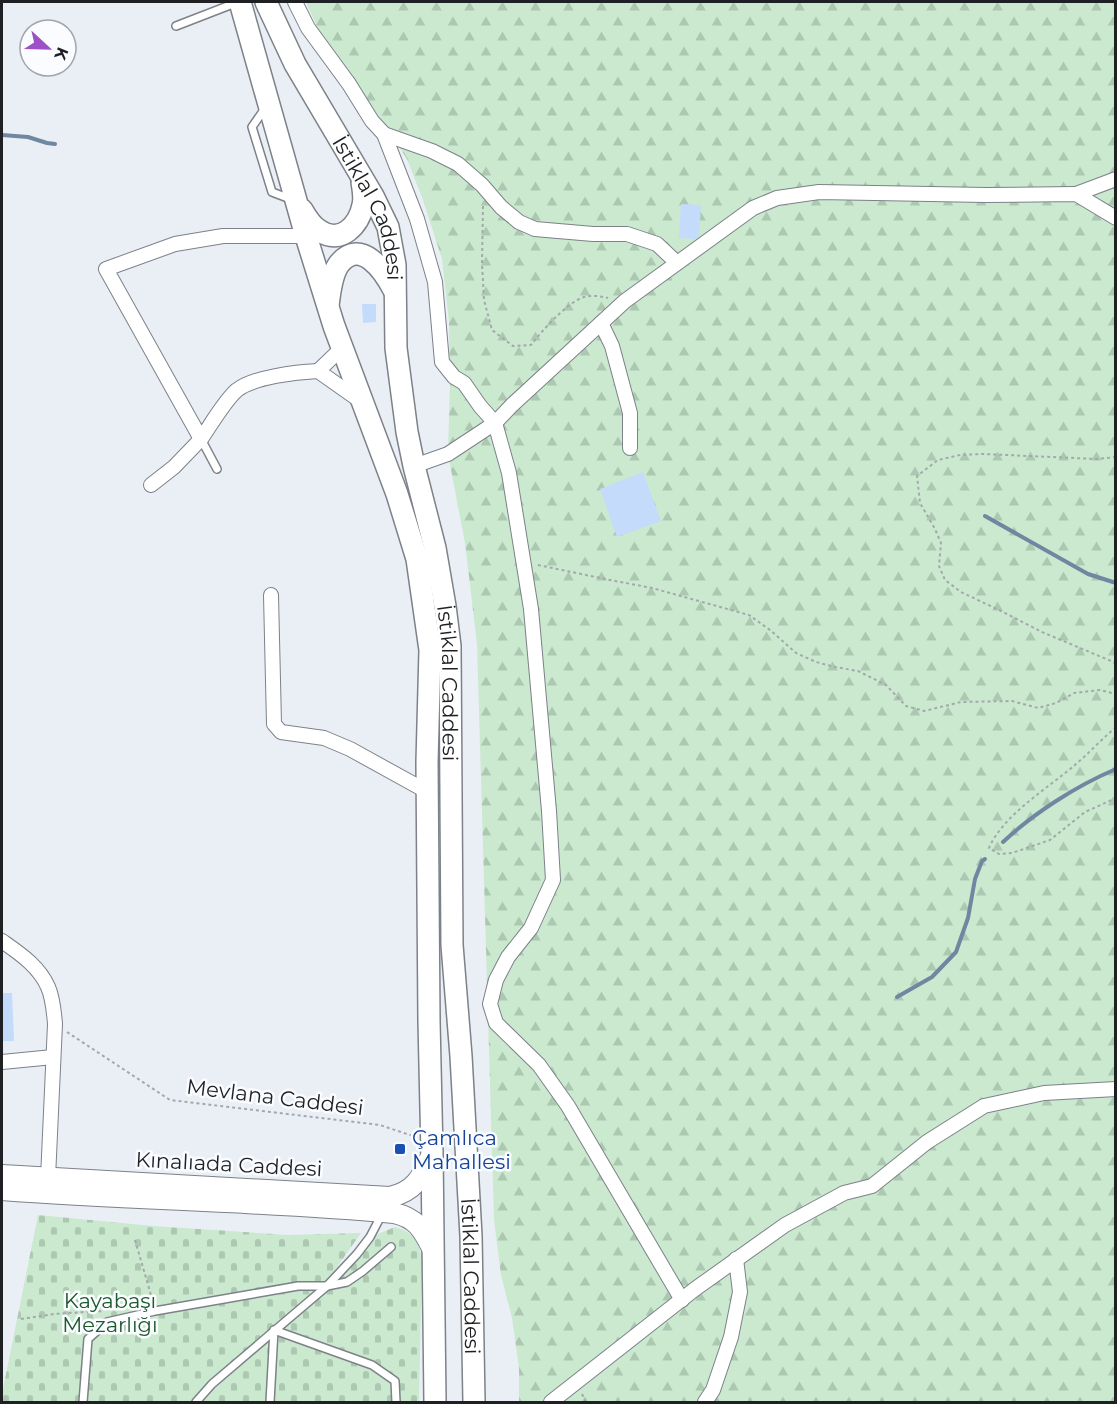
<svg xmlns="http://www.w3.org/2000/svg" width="1117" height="1404" viewBox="0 0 1117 1404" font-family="Montserrat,sans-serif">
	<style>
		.forest { fill: url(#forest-firs) }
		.cemetery { fill: url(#cemetery-stones) }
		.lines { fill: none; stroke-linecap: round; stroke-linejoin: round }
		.stream { stroke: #7087a2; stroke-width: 4 }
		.building { fill: #c4dbfb }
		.lane-casing { stroke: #7d8188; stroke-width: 10 }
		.street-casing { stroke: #7d8188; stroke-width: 16 }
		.secondary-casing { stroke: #7d8188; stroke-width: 22 }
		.primary-casing { stroke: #7d8188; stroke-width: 24 }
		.path { stroke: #a4a8ad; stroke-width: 2; stroke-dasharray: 3 3; stroke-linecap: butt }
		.lane { stroke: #fff; stroke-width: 7 }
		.street { stroke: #fff; stroke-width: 14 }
		.secondary { stroke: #fff; stroke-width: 20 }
		.primary { stroke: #fff; stroke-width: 21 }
		.transit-dot { fill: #1a4fb4; stroke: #fafcff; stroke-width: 2 }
		.labels { text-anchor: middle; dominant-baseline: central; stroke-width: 5; stroke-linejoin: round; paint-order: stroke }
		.street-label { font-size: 21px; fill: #1f2023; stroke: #fafcff }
		.transit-label { font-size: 21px; fill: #164399; stroke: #fafcff; text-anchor: start }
		.park-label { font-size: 21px; fill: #1c592d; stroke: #fafcff }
	</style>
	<defs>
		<pattern id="forest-firs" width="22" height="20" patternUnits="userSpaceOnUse" patternTransform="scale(1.5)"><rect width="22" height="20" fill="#cae9cf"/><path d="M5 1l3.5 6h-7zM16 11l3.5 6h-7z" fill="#adc8b1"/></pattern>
		<pattern id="cemetery-stones" width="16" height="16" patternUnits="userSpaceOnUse" patternTransform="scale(1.5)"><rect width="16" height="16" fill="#cae9cf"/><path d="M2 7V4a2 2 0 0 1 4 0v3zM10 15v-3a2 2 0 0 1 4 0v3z" fill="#adc8b1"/></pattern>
	</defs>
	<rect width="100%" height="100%" fill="#eaeff6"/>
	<path class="forest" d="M306 2H1115V1402H519V1368L512 1318 501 1275 494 1220 477 644 465 543 448 454 450 382 449 322 442 259 423 200 407 159 381 119 325 45Z"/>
	<path class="cemetery" d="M38 1215 153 1226 288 1235 361 1233 328 1280 340 1278 378 1234 395 1227 404 1230 413 1236 418 1244 422 1258 419 1402H2V1394Z"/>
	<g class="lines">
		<g class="stream">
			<path d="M2 135 28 137 47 143 55 144"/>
			<path d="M985 516 1088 574 1116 583"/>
			<path d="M1003 842C1034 813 1076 786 1116 769"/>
			<path d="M897 997 932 977 956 952 968 918 975 879 982 861 985 859"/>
		</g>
	</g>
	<g class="building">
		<path d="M681 204 701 205 699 236 695 239 679 238Z"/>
		<path d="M362 304H376V322L363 323Z"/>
		<path d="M643 472 661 521 617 537 600 489Z"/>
		<path d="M2 993H12L14 1041H2Z"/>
	</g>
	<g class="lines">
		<g class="lane-casing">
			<g id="lane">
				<path d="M176 26 238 2"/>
				<path d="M266 107 252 127 272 192 293 200"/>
				<path d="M201 439 217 469"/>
				<path d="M83 1402 88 1339 107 1322 155 1311 298 1286H327L347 1282 363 1271 391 1247"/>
				<path d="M196 1402 212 1384 327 1286 357 1254 370 1237 382 1214"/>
				<path d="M270 1402 274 1330 372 1365 395 1381 396 1402"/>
			</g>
		</g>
		<g class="street-casing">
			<g id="street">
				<path d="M295 2 308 28 349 84 372 121 384 134 432 151 458 164 482 185 501 207 519 222 535 229 593 234H627L657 244 677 263"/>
				<path d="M384 134 417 219 435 282 442 362 454 377 464 383 480 406 495 423 509 473 531 609 549 811 553 880 531 928 508 957 496 980 490 1004 496 1023 539 1065 568 1106 682 1300"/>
				<path d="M1076 194 1116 179"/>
				<path d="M306 236H223L175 244 106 269 201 439C210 426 225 400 237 390 254 377 296 372 318 371"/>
				<path d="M601 323 612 346 630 413V448"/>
				<path d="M342 348 318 371 362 402"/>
				<path d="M414 466 448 454 495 423 512 405 625 301 753 208 777 198 819 192 986 195 1076 194 1116 218"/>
				<path d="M151 485 174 467 201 439"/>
				<path d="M271 595 274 724 281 732 324 738 350 749 428 792"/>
				<path d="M2 941C19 953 39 966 48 987 53 998 54 1012 55 1024L48 1178"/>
				<path d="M2 1062 53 1057"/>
				<path d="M551 1402 695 1289 785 1225 844 1193 872 1186 927 1142 984 1106 1044 1093 1116 1089"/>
				<path d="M705 1402 713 1390 731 1337 740 1292 736 1259"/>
			</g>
		</g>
		<g class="secondary-casing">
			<g id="secondary">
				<path d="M2 1175 390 1197C416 1191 422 1176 432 1154"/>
				<path d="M2 1190C132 1200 264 1201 394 1213 417 1218 423 1230 433 1250"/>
			</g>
		</g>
		<g class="primary-casing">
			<g id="primary">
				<path d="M240 2 306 236 334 326 397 494 417 559 430 650 427 762 429 1021 432 1154 435 1402"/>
				<path id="s1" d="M266 2 295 64 373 196 388 227 395 265 396 348 407 432 414 466 435 548 445 606 450 646 452 945 461 1056 471 1236 474 1402"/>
				<path d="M302 210C306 217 312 227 320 231 341 245 359 225 363 205 365 198 363 189 362 182"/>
				<path d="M328 305C330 292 331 275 339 264 361 237 384 271 394 290"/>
			</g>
		</g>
		<g class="path">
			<path d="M483 206 482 263 484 300 492 330 513 346 531 345C542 331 566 303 584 297 592 295 600 296 608 298"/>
			<path d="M1116 457 1097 459 983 454 960 455 938 460 917 476 920 503 935 529 941 543 939 566 945 580 961 592 1001 611 1042 632 1111 661 1116 664"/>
			<path d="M538 565 610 580 652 588 749 615 770 630 796 653 816 662 835 667 858 671 886 685 906 706 924 711 961 702 1012 701 1038 708 1056 703 1074 693 1100 690 1116 694"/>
			<path d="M1116 727C1102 739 1089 753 1075 765 1048 788 1003 815 989 848L999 854 1012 853 1050 840 1085 812 1116 798"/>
			<path d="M67 1032 170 1100 380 1125 416 1137"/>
			<path d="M135 1240 153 1302"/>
			<path d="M21 1319 54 1314 100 1311 102 1315"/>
			<path d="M582 1394 586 1402"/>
		</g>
		<use href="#lane" class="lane"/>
		<use href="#street" class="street"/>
		<use href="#secondary" class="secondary"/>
		<use href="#primary" class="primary"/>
	</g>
	<rect class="transit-dot" x="394" y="1143" width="12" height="12" rx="3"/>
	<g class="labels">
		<g class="street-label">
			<text stroke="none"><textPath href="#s1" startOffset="232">İstiklal Caddesi</textPath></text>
			<text stroke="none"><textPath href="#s1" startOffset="718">İstiklal Caddesi</textPath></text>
			<text transform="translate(275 1097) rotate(7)">Mevlana Caddesi</text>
			<text transform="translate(229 1164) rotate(3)">Kınalıada Caddesi</text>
			<text stroke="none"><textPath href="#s1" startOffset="1312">İstiklal Caddesi</textPath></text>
		</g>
		<g class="transit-label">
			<text x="412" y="1137">Çamlıca<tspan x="412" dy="24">Mahallesi</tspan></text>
		</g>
		<g class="park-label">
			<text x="110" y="1300">Kayabaşı<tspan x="110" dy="24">Mezarlığı</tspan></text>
		</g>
	</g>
	<rect width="1117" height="1404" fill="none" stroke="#1f2023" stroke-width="6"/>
	<g transform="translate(48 48) rotate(112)"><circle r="28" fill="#fafcff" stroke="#a2a4a7" stroke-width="1.5"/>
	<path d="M0-4.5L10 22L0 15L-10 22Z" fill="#9c52c4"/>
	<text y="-9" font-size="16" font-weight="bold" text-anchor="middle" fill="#1f2023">K</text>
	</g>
</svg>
